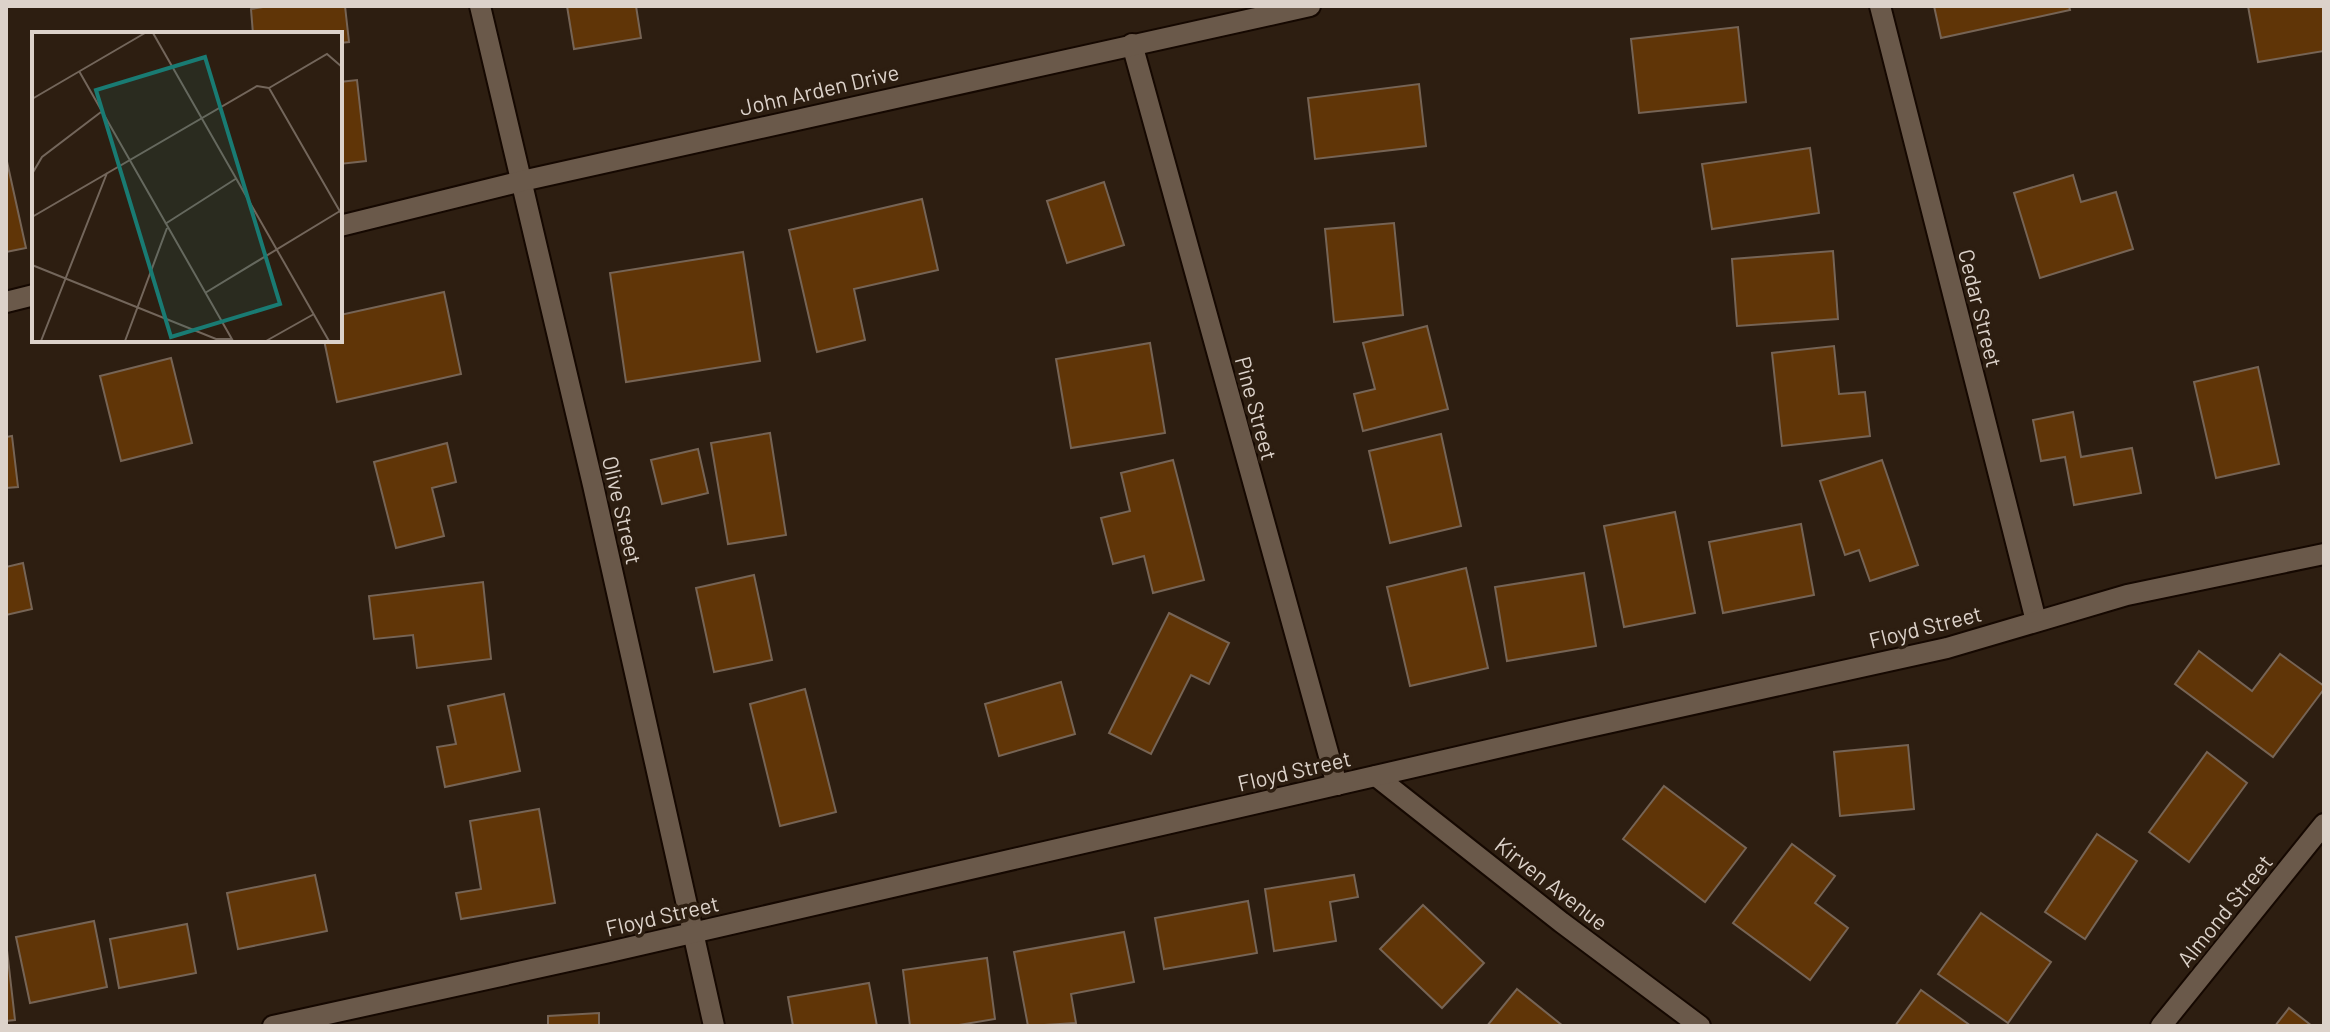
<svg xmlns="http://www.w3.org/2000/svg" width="2330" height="1032" viewBox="0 0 2330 1032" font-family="Barlow,sans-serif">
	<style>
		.building { fill: #603507; stroke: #766455; stroke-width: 2 }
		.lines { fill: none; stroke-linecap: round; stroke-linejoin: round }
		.minor-casing { stroke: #150801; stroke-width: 24 }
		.tertiary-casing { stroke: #150801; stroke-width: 24 }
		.minor { stroke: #6a594a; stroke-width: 20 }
		.tertiary { stroke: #6a594a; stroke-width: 20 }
		.labels { text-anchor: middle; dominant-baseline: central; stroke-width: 7; stroke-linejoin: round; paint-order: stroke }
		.street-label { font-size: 22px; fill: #dcd2ca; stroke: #2d1e11 }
		.inset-road { fill: none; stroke: #73665b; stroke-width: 2 }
		.view { fill: #197b73; fill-opacity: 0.15; stroke: #197b73; stroke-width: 4 }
		.inset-edge { fill: none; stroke: #dcd2ca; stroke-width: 4 }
	</style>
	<rect width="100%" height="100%" fill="#2d1e11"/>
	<g class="building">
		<path d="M345 6 349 42 340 43V34H253L251 9 269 6Z"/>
		<path d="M567 6H636L641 38 574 49Z"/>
		<path d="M1934 6H2069L2070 10 1941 38Z"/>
		<path d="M2248 6H2324V51L2258 62Z"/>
		<path d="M1738 27 1746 102 1639 113 1631 39Z"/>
		<path d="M357 80 366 161 340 164V82Z"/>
		<path d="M1419 84 1426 146 1315 159 1308 98Z"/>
		<path d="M1810 148 1819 213 1712 229 1702 164Z"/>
		<path d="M6 157 26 248 6 252Z"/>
		<path d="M2073 175 2081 202 2116 192 2133 249 2040 278 2014 193Z"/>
		<path d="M1104 182 1124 245 1067 263 1047 201Z"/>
		<path d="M922 199 938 270 854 289 865 340 817 352 789 230Z"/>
		<path d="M1394 223 1403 315 1334 322 1325 229Z"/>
		<path d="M1833 251 1838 319 1737 326 1732 259Z"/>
		<path d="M743 252 760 361 626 382 610 273Z"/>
		<path d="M444 292 461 374 337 402 324 340H340V315Z"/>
		<path d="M1427 326 1448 409 1363 431 1354 394 1375 389 1363 343Z"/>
		<path d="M1150 343 1165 433 1071 448 1056 359Z"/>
		<path d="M1834 346 1839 394 1865 392 1870 436 1782 446 1772 353Z"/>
		<path d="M171 358 192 443 121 461 100 376Z"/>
		<path d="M2258 367 2279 464 2216 478 2194 382Z"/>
		<path d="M2073 412 2081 457 2132 448 2141 493 2074 505 2065 457 2041 461 2033 420Z"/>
		<path d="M770 433 786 535 728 544 711 443Z"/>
		<path d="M1441 434 1461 526 1390 543 1369 451Z"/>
		<path d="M12 436 18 487 6 488V437Z"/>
		<path d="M447 443 456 482 432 488 444 536 396 548 374 462Z"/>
		<path d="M698 449 708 493 662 504 651 460Z"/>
		<path d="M1173 460 1204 580 1153 593 1144 556 1113 564 1101 518 1130 511 1121 473Z"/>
		<path d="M1882 460 1918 565 1870 581 1859 550 1845 555 1820 481Z"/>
		<path d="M1675 512 1695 613 1624 627 1604 526Z"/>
		<path d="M1801 524 1814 595 1723 613 1709 542Z"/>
		<path d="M23 563 32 609 6 615V567Z"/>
		<path d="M1466 568 1488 668 1410 686 1387 587Z"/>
		<path d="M1584 573 1596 646 1507 661 1495 587Z"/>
		<path d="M754 575 772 660 714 672 696 588Z"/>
		<path d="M483 582 491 659 417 668 413 635 374 639 369 596Z"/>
		<path d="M1169 613 1229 643 1209 684 1191 675 1151 754 1109 733Z"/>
		<path d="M2199 651 2252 691 2280 654 2324 686V689L2273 757 2175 684Z"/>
		<path d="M1061 682 1075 734 999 756 985 704Z"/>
		<path d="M805 689 836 812 780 826 750 704Z"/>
		<path d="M504 694 520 771 445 787 437 747 456 744 448 706Z"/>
		<path d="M1908 745 1914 809 1840 816 1834 752Z"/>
		<path d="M2207 752 2247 783 2189 862 2149 832Z"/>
		<path d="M1664 786 1746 848 1705 902 1623 839Z"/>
		<path d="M539 809 555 903 461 919 456 893 481 889 470 821Z"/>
		<path d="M2097 834 2137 861 2085 939 2045 912Z"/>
		<path d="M1792 844 1835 876 1815 903 1848 928 1810 980 1733 923Z"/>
		<path d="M315 875 327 931 238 949 227 893Z"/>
		<path d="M1354 875 1358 897 1330 902 1336 941 1274 951 1265 889Z"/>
		<path d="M1248 901 1257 953 1164 969 1155 918Z"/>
		<path d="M1423 905 1484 963 1442 1008 1380 949Z"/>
		<path d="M1981 913 2051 962 2008 1023 1938 974Z"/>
		<path d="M94 921 107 987 30 1003 16 937Z"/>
		<path d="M187 924 196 973 119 988 110 939Z"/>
		<path d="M1124 932 1134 982 1071 994 1076 1023 1028 1026 1014 952Z"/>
		<path d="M7 950 15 1020 6 1021V950Z"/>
		<path d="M987 958 995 1019 953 1026H910L903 970Z"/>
		<path d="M869 983 877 1026H793L788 997Z"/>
		<path d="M1517 989 1563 1026H1487Z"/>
		<path d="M1921 990 1971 1026H1895Z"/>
		<path d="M2289 1008 2312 1026H2275Z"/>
		<path d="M599 1013V1026H548V1016Z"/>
	</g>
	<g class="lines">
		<g class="minor-casing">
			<g id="minor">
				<path d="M480 6 593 485 714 1026"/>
				<path d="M1880 6 2036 621"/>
				<path d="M1132 44 1337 785"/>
				<path d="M1376 776 1561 922 1700 1026"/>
				<path d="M273 1026 605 953 1571 731 1947 648 2127 595 2324 554"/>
				<path d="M2161 1026 2324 824"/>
			</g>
		</g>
		<g class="tertiary-casing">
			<g id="tertiary">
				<path d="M340 226 522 181 1310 6"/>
				<path d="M6 302 34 295"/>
			</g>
		</g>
		<use href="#minor" class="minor"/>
		<use href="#tertiary" class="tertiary"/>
	</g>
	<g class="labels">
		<g class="street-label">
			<text transform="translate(819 89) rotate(-13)">John Arden Drive</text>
			<text transform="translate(1981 308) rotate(76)">Cedar Street</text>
			<text transform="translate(1257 408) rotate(75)">Pine Street</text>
			<text transform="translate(623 510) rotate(77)">Olive Street</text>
			<text transform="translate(1925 626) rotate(-14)">Floyd Street</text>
			<text transform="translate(1294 770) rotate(-13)">Floyd Street</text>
			<text transform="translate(1552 883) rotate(38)">Kirven Avenue</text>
			<text transform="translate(2224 910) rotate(-51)">Almond Street</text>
			<text transform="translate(662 915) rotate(-13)">Floyd Street</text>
		</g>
	</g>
	<g transform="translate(32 32)">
		<rect width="310" height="310" fill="#2d1e11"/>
		<path class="inset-road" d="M121 1 297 309M47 39 201 309M237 56 310 183M237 56 295 22 310 35M0 67 113 1M0 142 10 125 69 80M0 185 225 54 237 56M133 192 205 146M0 233 184 307H200M173 261 308 179M9 309 75 141M93 309 135 196M234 309 282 282"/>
		<path class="view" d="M173 25 248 272 139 305 64 58Z"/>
		<rect width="310" height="310" class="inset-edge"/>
	</g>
	<rect width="2330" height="1032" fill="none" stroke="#dcd2ca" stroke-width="16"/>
</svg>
